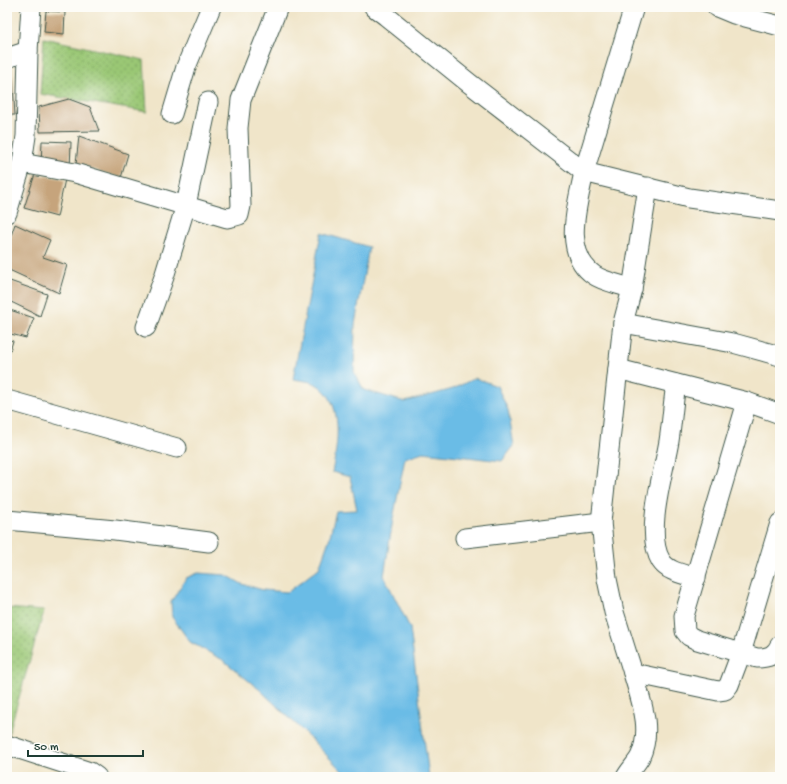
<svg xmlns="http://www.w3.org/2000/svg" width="787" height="784" viewBox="0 0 787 784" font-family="'Gochi Hand',sans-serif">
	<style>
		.grass { fill: url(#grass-dots); stroke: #5c8254 }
		.water { fill: #6bbce6; stroke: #457c8d }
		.building { fill: #c6a47c }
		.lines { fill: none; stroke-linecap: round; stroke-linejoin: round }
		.minor-casing { stroke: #3e564a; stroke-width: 21 }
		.minor { stroke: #fff; stroke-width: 19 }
	</style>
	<defs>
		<pattern id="grass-dots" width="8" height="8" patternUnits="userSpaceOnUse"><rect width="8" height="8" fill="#9ac774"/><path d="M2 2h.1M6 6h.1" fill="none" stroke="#7da360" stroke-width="1.8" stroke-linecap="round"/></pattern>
	</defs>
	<rect width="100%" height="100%" fill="#fdfcf7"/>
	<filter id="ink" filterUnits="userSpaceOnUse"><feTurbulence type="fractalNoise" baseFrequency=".025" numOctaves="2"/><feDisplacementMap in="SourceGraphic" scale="8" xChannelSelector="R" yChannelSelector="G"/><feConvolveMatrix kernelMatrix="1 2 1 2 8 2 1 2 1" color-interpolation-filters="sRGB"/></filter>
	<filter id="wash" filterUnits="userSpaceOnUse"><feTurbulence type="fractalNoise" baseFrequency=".012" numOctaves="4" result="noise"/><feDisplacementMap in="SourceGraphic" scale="16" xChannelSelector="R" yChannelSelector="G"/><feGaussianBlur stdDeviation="0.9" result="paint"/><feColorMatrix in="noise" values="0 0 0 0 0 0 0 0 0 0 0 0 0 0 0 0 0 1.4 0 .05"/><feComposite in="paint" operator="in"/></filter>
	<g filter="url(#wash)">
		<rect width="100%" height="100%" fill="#f0e5c9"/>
		<g class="grass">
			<path d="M44 38 144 60 147 112 40 94Z"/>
			<path d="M7 608 44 611 7 739Z"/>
		</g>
		<path class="water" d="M321 233 369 247 355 324 354 372 364 390 405 402 453 389 475 378 497 386 508 410 514 446 502 461 423 452 405 458 393 519 384 576 410 628 429 777H348L299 727 260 690 223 660 190 642 172 617 171 602 186 578 198 573 226 575 242 584 263 590 288 592 319 568 329 540 336 511 357 510 350 477 332 472C338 444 345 399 314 383 308 381 299 380 293 379Z"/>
		<g id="blocks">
			<g class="building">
				<path d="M46 11 65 12 64 34 44 32Z"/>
				<path d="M12 68 15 115H7V71Z"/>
				<path d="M69 99 90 107 99 131 40 132 39 107Z"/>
				<path d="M79 136 128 154 121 178 76 164Z"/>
				<path d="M42 141 71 142 70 171 41 166Z"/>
				<path d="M35 174 65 179 57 217 24 208Z"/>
				<path d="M15 224 50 240 43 257 67 265 59 293 7 269V247Z"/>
				<path d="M7 280 47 294 40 316 7 300Z"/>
				<path d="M7 309 34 318 26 338 7 333Z"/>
				<path d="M7 339 13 341 8 357H7Z"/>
			</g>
		</g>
	</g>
	<g filter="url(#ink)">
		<use href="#blocks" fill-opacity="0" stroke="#3e564a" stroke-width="1"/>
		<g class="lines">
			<g class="minor-casing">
				<g id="minor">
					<path d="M374 7 386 16 469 83 584 172 634 7"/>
					<path d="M717 7 734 14 780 26"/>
					<path d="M7 58 28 51"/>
					<path d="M172 114 186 67 211 7"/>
					<path d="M22 163 75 173 227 218 232 217 239 215 241 206 238 128 241 100 278 7"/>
					<path d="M648 187 632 289 623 323 601 522 607 579 614 612 633 673 718 691 725 690 729 685 741 653 780 523"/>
					<path d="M7 213 22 163 26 136 28 51 31 7"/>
					<path d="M632 289C620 284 604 282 594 275 561 252 578 204 584 172L689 198 780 211"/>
					<path d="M623 323 733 343 780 356"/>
					<path d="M146 327 164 277 186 205 208 102"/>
					<path d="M618 369 747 402 780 414"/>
					<path d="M676 384C673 403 672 422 669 441 664 472 644 533 661 561 668 572 684 574 696 578"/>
					<path d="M7 400 177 448"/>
					<path d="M747 402 684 616 685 631 689 636 697 640 757 658C768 658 775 656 780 645"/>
					<path d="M7 520 115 530 209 542"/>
					<path d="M465 538 601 522"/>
					<path d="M7 745 90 772 97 777"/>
					<path d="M626 777C630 770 636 764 640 757 653 729 641 701 633 673"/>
				</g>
			</g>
			<use href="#minor" class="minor"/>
		</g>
	</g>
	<rect width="787" height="784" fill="none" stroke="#fdfcf7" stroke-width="24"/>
	<path d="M28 750v6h115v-6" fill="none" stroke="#1f3d34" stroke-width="2"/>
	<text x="34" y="750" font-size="12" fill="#1f3d34" stroke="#fdfcf7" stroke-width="3" paint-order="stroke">50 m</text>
</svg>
